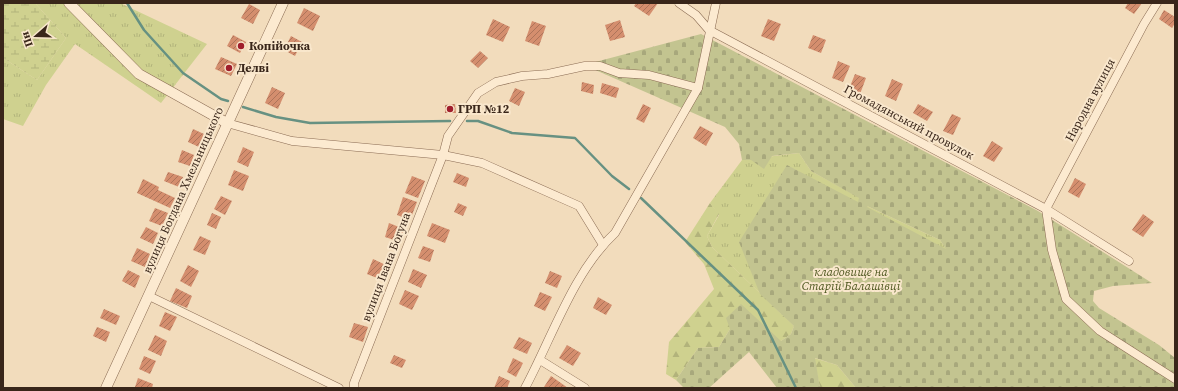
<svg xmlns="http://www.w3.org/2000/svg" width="1178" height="391" viewBox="0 0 1178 391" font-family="'Source Serif 4',serif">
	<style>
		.grass { fill: url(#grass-tufts) }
		.forest { fill: url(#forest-firs) }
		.wetland { fill: url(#wetland-marsh) }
		.cemetery { fill: url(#cemetery-stones); fill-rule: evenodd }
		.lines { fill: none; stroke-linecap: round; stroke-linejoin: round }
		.stream { stroke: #679182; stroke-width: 2.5 }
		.building { fill: url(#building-hatch) }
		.minor-casing { stroke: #8b6c54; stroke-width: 9 }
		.tertiary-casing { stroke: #8b6c54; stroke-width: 11 }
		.minor { stroke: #fcead0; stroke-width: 8 }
		.tertiary { stroke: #fcead0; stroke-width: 10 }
		.poi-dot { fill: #a01e2c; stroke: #f9e7cc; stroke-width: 1.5 }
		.labels { text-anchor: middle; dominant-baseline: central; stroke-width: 4; stroke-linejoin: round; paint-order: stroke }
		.poi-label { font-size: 12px; font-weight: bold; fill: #39261a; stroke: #f9e7cc; text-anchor: start }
		.street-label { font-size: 12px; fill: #39261a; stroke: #f9e7cc }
		.park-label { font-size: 12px; font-style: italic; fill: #4e571f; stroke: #f9e7cc }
	</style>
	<defs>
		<pattern id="grass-tufts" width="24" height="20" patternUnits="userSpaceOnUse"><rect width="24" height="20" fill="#cfd18f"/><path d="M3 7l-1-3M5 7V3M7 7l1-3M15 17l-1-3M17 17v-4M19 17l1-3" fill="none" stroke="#b2b37b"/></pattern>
		<pattern id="forest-firs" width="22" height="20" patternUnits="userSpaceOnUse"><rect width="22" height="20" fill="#cfd18f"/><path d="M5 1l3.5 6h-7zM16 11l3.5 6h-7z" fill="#b2b37b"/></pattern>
		<pattern id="wetland-marsh" width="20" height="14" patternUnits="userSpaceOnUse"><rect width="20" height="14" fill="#cfd18f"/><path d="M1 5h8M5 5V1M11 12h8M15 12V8" fill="none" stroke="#b2b37b"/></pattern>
		<pattern id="cemetery-stones" width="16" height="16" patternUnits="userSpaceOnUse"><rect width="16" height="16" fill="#c3c490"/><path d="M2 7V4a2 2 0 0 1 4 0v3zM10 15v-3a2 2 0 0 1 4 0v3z" fill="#a8a87c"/></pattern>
		<pattern id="building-hatch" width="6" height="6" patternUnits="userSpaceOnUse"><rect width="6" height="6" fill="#d48e6e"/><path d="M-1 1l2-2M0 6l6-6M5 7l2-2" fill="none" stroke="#ad745a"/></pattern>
	</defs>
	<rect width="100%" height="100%" fill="#f2dcbc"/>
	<g class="grass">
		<path d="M35 3H120L207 44 161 103 75 44 46 85 23 126 3 119V58L37 80 66 38Z"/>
		<path d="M799 153 811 171 860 198 857 207 864 226 867 206 940 240 947 250 794 326 712 247 707 236 719 215 710 203 742 160Z"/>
	</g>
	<g class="forest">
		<path d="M710 203 719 214 707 236 712 247 794 326 791 334 781 341 730 329 719 347 698 348 676 380 666 374 669 342 714 289 704 264 685 242Z"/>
		<path d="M814 358 837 365 856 388H820Z"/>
	</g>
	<path class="wetland" d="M3 3H35L66 38 37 80 3 58Z"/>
	<path class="cemetery" d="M701 34 1038 211 1152 283 1113 286 1094 291 1093 301 1099 308 1159 345 1175 358V388H856L837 365 815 358 820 388H777L749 352 709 388H684L676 380 698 348 719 347 730 329 726 318 741 304 781 341 791 334 794 326 760 294 739 242 787 165 858 202 859 198 811 171 799 153 772 156 764 169 751 160H742L739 144 725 127 584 65ZM867 206 940 240 946 249 867 207Z"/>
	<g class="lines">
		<g class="stream">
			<path d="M127 3 144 30 183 73 221 99 228 101"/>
			<path d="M243 107 276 117 310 123 450 121"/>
			<path d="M467 121H478L512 133 575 138 612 176 629 189"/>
			<path d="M641 198 758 310 796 388"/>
		</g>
	</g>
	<g class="building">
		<path d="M636 3H658L649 16 634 6Z"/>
		<path d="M1128 3H1142L1134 14 1125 8Z"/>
		<path d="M249 4 260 10 253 24 241 18Z"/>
		<path d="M304 8 320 16 313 31 297 23Z"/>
		<path d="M1164 10 1175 17V23L1172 28 1159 19Z"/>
		<path d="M493 19 510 27 503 42 486 35Z"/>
		<path d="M768 19 781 24 774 41 761 36Z"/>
		<path d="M620 20 625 37 610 41 605 25Z"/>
		<path d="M532 21 546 26 539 46 525 41Z"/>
		<path d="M233 35 246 42 240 53 227 46Z"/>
		<path d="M813 35 826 40 821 53 808 48Z"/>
		<path d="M291 36 302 42 295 56 284 50Z"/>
		<path d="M480 51 488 58 478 68 470 61Z"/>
		<path d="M221 57 237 64 231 76 215 69Z"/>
		<path d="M838 61 850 66 843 82 832 78Z"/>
		<path d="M855 74 866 78 860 94 849 89Z"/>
		<path d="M892 79 903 84 896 101 885 96Z"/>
		<path d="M582 82 594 85 593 94 581 91Z"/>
		<path d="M602 83 619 88 616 98 600 93Z"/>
		<path d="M272 87 285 93 278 109 265 103Z"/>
		<path d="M515 88 525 92 519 106 509 101Z"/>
		<path d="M455 104 456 113H445V105Z"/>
		<path d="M643 104 651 108 644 123 636 119Z"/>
		<path d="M918 104 933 112 927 121 913 113Z"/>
		<path d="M952 114 961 118 953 135 943 131Z"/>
		<path d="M700 126 713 133 706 146 693 138Z"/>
		<path d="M193 129 204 134 199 147 188 142Z"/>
		<path d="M992 141 1003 148 994 162 983 156Z"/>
		<path d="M243 147 254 152 248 167 237 162Z"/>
		<path d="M182 150 194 155 190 166 178 162Z"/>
		<path d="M234 170 249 176 243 191 228 185Z"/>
		<path d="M168 172 183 177 179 187 164 181Z"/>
		<path d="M457 173 469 178 466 187 453 182Z"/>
		<path d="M412 176 425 181 418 198 405 193Z"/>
		<path d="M1075 178 1086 184 1079 198 1068 192Z"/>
		<path d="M143 179 159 187 158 190 175 198 170 208 137 193Z"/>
		<path d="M221 196 232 201 225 215 214 209Z"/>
		<path d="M403 197 417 202 410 220 397 215Z"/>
		<path d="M458 203 467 207 463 216 454 212Z"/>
		<path d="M155 208 168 213 162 226 149 221Z"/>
		<path d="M212 213 221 217 216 229 207 225Z"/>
		<path d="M1143 214 1154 222 1143 237 1132 230Z"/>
		<path d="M389 223 404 229 400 242 385 237Z"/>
		<path d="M432 223 450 230 445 243 427 236Z"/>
		<path d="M146 227 158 233 153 244 140 238Z"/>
		<path d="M200 236 211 241 205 255 193 250Z"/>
		<path d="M423 246 434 250 430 262 418 258Z"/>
		<path d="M137 248 150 254 145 267 131 261Z"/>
		<path d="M373 259 388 266 382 280 367 274Z"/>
		<path d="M188 265 199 271 191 287 180 281Z"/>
		<path d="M413 269 427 275 421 288 408 282Z"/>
		<path d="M128 270 140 276 135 288 122 281Z"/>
		<path d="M550 271 562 276 557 288 545 283Z"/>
		<path d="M176 288 192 296 187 308 170 301Z"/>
		<path d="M405 290 419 296 412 310 399 304Z"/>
		<path d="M540 292 552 297 545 311 534 306Z"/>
		<path d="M598 297 612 305 606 315 593 308Z"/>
		<path d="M104 309 120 316 116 325 100 318Z"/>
		<path d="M165 312 177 317 170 331 159 326Z"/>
		<path d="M354 323 368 327 363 342 349 337Z"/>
		<path d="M97 327 110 332 106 342 93 336Z"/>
		<path d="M155 335 167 341 161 356 148 350Z"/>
		<path d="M519 337 532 343 527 354 513 348Z"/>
		<path d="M567 345 581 353 573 366 559 358Z"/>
		<path d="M394 355 406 360 402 368 390 363Z"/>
		<path d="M144 356 156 361 150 374 139 369Z"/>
		<path d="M513 358 523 363 516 377 507 372Z"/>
		<path d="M499 376 510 381 507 388H494Z"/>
		<path d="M551 376 568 388 544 387Z"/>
		<path d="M138 378 153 384 152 388 135 387Z"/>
	</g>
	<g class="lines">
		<g class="minor-casing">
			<g id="minor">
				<path d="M679 3 696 15 709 30 1046 209 1129 261"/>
				<path d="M1157 3 1144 24 1046 209 1052 250 1066 299 1100 331 1175 379"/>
				<path d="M227 123 292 141 443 155 482 163 579 206 603 245"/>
				<path d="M149 296 339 388"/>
				<path d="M540 360 585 388"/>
				<path d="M354 388V383L443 155 448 136 478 93 496 82 522 76 548 74 585 66H600L619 73 649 75 698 88"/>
				<path d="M525 388C552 338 573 272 615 233L698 88 716 3"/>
			</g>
		</g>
		<g class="tertiary-casing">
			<g id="tertiary">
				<path d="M69 3 139 74 227 123"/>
				<path d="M106 388 283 3"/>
			</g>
		</g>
		<use href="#minor" class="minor"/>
		<use href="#tertiary" class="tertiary"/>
	</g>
	<g class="poi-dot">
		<circle cx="241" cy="46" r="4"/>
		<circle cx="229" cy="68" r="4"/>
		<circle cx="450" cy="109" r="4"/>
	</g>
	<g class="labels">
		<g class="poi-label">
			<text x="249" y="46">Копійочка</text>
			<text x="237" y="68">Делві</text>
			<text x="458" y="109">ГРП №12</text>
		</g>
		<g class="street-label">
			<text transform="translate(1090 100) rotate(-62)">Народна вулиця</text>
			<text transform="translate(909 122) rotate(28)">Громадянський провулок</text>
			<text transform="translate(183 190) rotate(-66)">вулиця Богдана Хмельницького</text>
			<text transform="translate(386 267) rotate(-69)">вулиця Івана Богуна</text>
		</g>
		<g class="park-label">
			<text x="851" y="272">кладовище на<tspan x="851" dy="14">Старій Балашівці</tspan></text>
		</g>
	</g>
	<rect width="1178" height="391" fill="none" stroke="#39261a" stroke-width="8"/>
	<g transform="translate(36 36) rotate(250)" stroke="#f9e7cc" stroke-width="3" paint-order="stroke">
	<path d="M0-3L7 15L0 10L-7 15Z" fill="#39261a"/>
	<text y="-6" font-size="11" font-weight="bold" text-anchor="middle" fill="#39261a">Пн</text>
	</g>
</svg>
